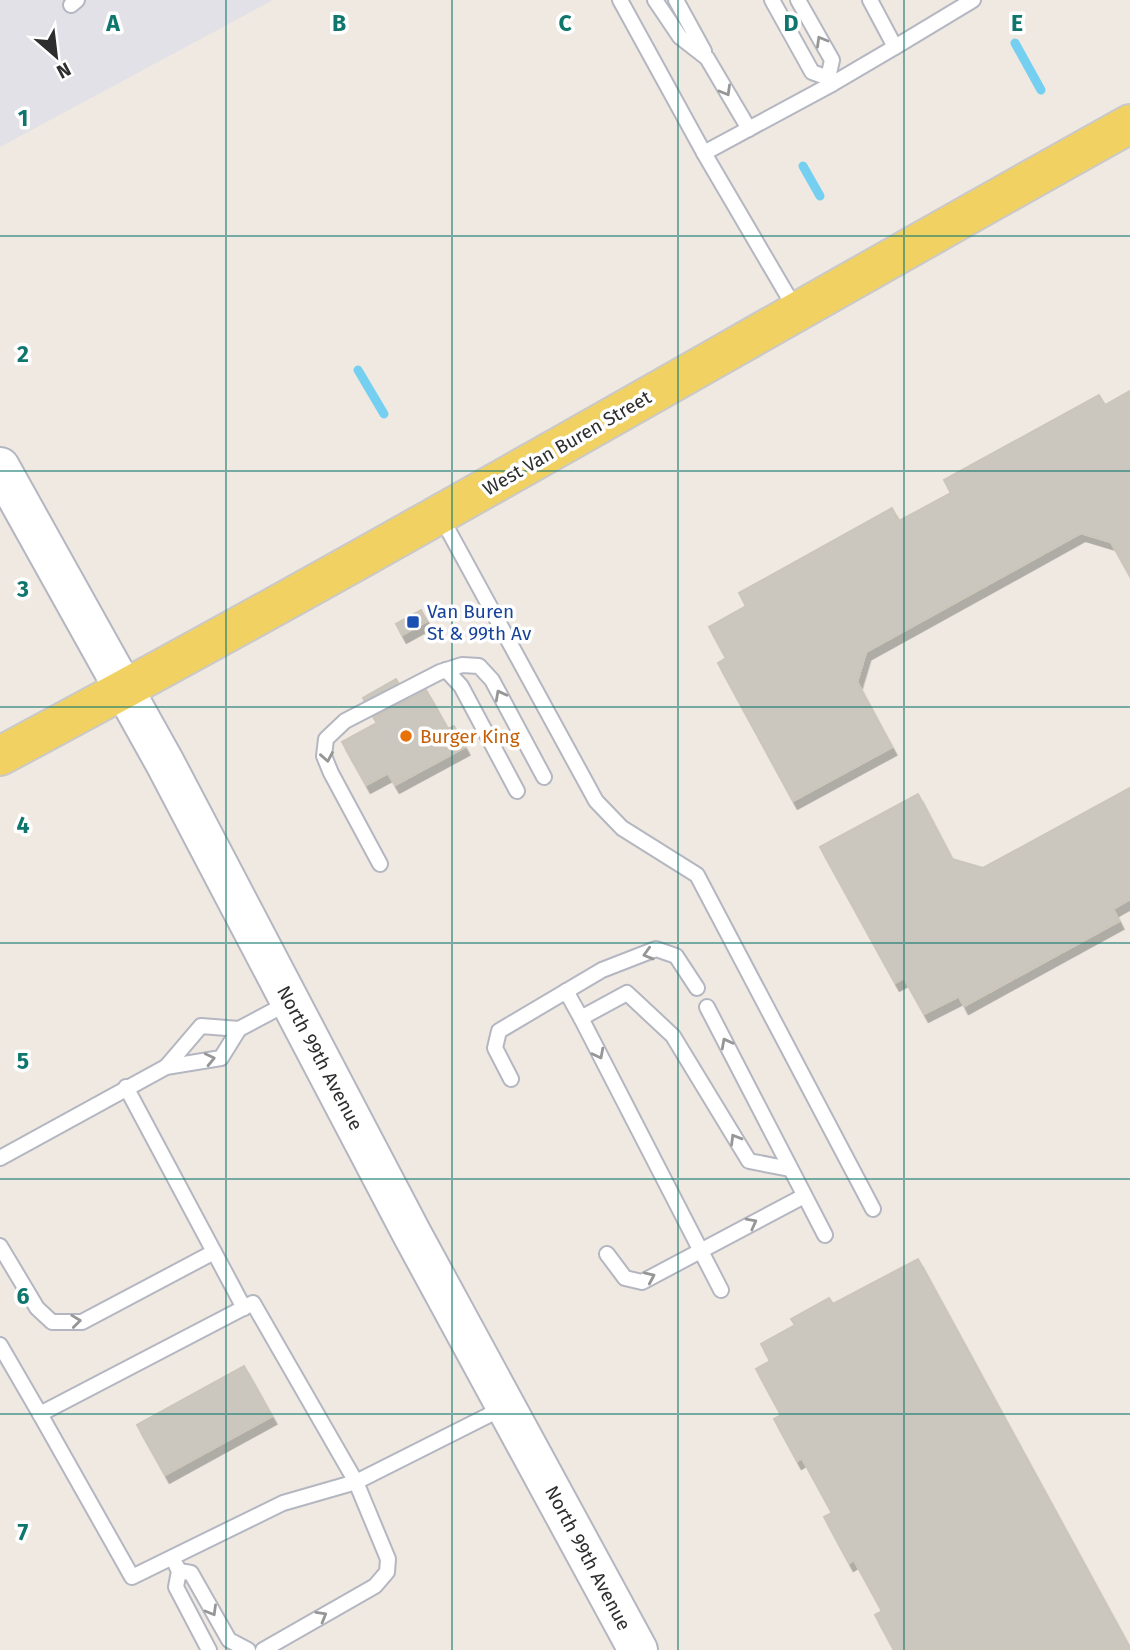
<svg xmlns="http://www.w3.org/2000/svg" width="1130" height="1650" viewBox="0 0 1130 1650" font-family="'Fira Sans',sans-serif">
	<style>
		.industrial { fill: #e3e1e8 }
		.lines { fill: none; stroke-linecap: round; stroke-linejoin: round }
		.stream { stroke: #75cff0; stroke-width: 9 }
		.building { fill: #cbc7bf; stroke: #cbc5ba; stroke-width: 2; filter: url(#shadow) }
		.service-casing { stroke: #b4b7c1; stroke-width: 18 }
		.secondary-casing { stroke: #b4b7c1; stroke-width: 42 }
		.primary-casing { stroke: #c9c9c9; stroke-width: 42 }
		.service { stroke: #fff; stroke-width: 14 }
		.secondary { stroke: #fff; stroke-width: 38 }
		.primary { stroke: #f2d163; stroke-width: 38 }
		.oneway { stroke: #969696 }
		.grid { fill: none; stroke: #0f766e; stroke-width: 2; stroke-opacity: 0.55 }
		.transit-dot { fill: #1a4fb4; stroke: #fff; stroke-width: 2.5 }
		.food-dot { fill: #e8710a; stroke: #fff; stroke-width: 2.5 }
		.labels { text-anchor: middle; dominant-baseline: central; stroke-width: 7; stroke-linejoin: round; paint-order: stroke }
		.street-label { font-size: 19px; fill: #2e2e2e; stroke: #fff }
		.transit-label { font-size: 19px; fill: #164399; stroke: #fff; text-anchor: start }
		.food-label { font-size: 19px; fill: #c56008; stroke: #fff; text-anchor: start }
		.grid-label { font-size: 23px; text-anchor: middle; font-weight: bold; fill: #0f766e; stroke: #fff; stroke-width: 7; stroke-linejoin: round; paint-order: stroke }
	</style>
	<defs>
		<filter id="shadow"><feDropShadow dx="4.5" dy="8" stdDeviation="0" flood-color="#0004"/></filter>
	</defs>
	<rect width="100%" height="100%" fill="#efe9e1"/>
	<path class="industrial" d="M0 0H273L0 147Z"/>
	<g class="lines">
		<g class="stream">
			<path d="M1015 43 1041 90"/>
			<path d="M803 166 820 196"/>
			<path d="M358 370 384 414"/>
		</g>
	</g>
	<g class="building">
		<path d="M1130 391V576L1111 542 1081 533 866 652 857 682 892 747 793 801 718 663 726 658 709 627 746 606 739 593 892 508 899 521 951 493 944 480 1099 395 1105 405Z"/>
		<path d="M421 610 427 621 402 635 396 624Z"/>
		<path d="M396 679 408 700 374 718 363 698Z"/>
		<path d="M426 690 448 729 454 726 465 747 395 785 388 773 366 785 342 742 377 723 374 718Z"/>
		<path d="M1130 788V899L1113 909 1119 921 964 1006 959 996 924 1014 904 978 895 983 820 847 918 794 952 859 983 868Z"/>
		<path d="M918 1259 1130 1648V1650H894L875 1615 882 1611 854 1560 849 1563 824 1517 832 1513 802 1458 797 1461 774 1419 781 1415 756 1369 770 1361 761 1344 795 1325 791 1319 829 1298 833 1304Z"/>
		<path d="M244 1366 272 1416 165 1475 137 1425Z"/>
	</g>
	<g class="lines">
		<g class="service-casing">
			<g id="service">
				<path d="M620 0 704 153"/>
				<path d="M655 0 680 37 707 58 749 129"/>
				<path d="M676 0 704 51"/>
				<path d="M772 0 812 72 828 78"/>
				<path d="M798 0 832 60 828 78 832 84"/>
				<path d="M71 5 77 0"/>
				<path d="M895 47 973 0"/>
				<path d="M796 310 704 153 832 84 895 47 870 0"/>
				<path d="M441 517 596 801 622 828 697 875 873 1209"/>
				<path d="M446 670 461 686 517 791"/>
				<path d="M380 864 331 773 324 756 326 739 345 721 440 672 462 665 479 666 492 680 544 777"/>
				<path d="M566 991 581 1018"/>
				<path d="M707 1007 825 1235"/>
				<path d="M166 1067 201 1026 239 1029"/>
				<path d="M511 1079 495 1048 499 1031 602 970 656 949 676 956 697 988"/>
				<path d="M126 1087 244 1308"/>
				<path d="M0 1158 166 1067 221 1058 239 1029 288 1003"/>
				<path d="M0 1246 37 1308 52 1322H82L214 1252"/>
				<path d="M607 1254 625 1278 642 1282 804 1196"/>
				<path d="M721 1290 581 1018 627 993 673 1036 749 1161 790 1169"/>
				<path d="M0 1345 40 1414"/>
				<path d="M176 1565 179 1571 176 1587 209 1650"/>
				<path d="M179 1571 191 1573 229 1640 248 1650"/>
				<path d="M263 1650 375 1586 387 1572 388 1559 356 1482 253 1303 40 1414 132 1577 283 1503 356 1482 505 1407"/>
			</g>
		</g>
		<g class="secondary-casing">
			<path id="secondary" d="M0 467 165 763 412 1234 638 1650"/>
		</g>
		<g class="primary-casing">
			<path id="primary" d="M0 756C381 553 753 334 1130 124"/>
		</g>
		<use href="#service" class="service"/>
		<use href="#secondary" class="secondary"/>
		<use href="#primary" class="primary"/>
	</g>
	<defs><path id="oneway-chevron" d="M-2-3.5L2.5 0L-2 3.5" fill="none" stroke-width="1.6" stroke-linecap="round" stroke-linejoin="round" transform="scale(1.75)"/></defs>
	<g class="oneway">
		<use href="#oneway-chevron" transform="translate(821 41) rotate(-120)"/>
		<use href="#oneway-chevron" transform="translate(726 91) rotate(60)"/>
		<use href="#oneway-chevron" transform="translate(500 695) rotate(-118)"/>
		<use href="#oneway-chevron" transform="translate(327 757) rotate(80)"/>
		<use href="#oneway-chevron" transform="translate(648 954) rotate(164)"/>
		<use href="#oneway-chevron" transform="translate(726 1043) rotate(-118)"/>
		<use href="#oneway-chevron" transform="translate(599 1054) rotate(63)"/>
		<use href="#oneway-chevron" transform="translate(210 1059) rotate(-13)"/>
		<use href="#oneway-chevron" transform="translate(735 1139) rotate(-121)"/>
		<use href="#oneway-chevron" transform="translate(752 1223) rotate(-28)"/>
		<use href="#oneway-chevron" transform="translate(650 1277) rotate(-24)"/>
		<use href="#oneway-chevron" transform="translate(76 1321) rotate(-7)"/>
		<use href="#oneway-chevron" transform="translate(212 1611) rotate(60)"/>
		<use href="#oneway-chevron" transform="translate(322 1616) rotate(-30)"/>
	</g>
	<path class="grid" d="M226 0V1650M452 0V1650M678 0V1650M904 0V1650M0 236H1130M0 471H1130M0 707H1130M0 943H1130M0 1179H1130M0 1414H1130"/>
	<rect class="transit-dot" x="406" y="615" width="14" height="14" rx="3.5"/>
	<circle class="food-dot" cx="406" cy="736" r="7"/>
	<g class="labels">
		<g class="street-label">
			<text transform="translate(567 443) rotate(-30)">West Van Buren Street</text>
			<text transform="translate(320 1058) rotate(62)">North 99th Avenue</text>
			<text transform="translate(588 1558) rotate(62)">North 99th Avenue</text>
		</g>
		<g class="transit-label">
			<text x="427" y="611">Van Buren<tspan x="427" dy="22">St &amp; 99th Av</tspan></text>
		</g>
		<g class="food-label">
			<text x="420" y="736">Burger King</text>
		</g>
	</g>
	<g class="grid-label">
		<text x="113" y="31">A</text>
		<text x="339" y="31">B</text>
		<text x="565" y="31">C</text>
		<text x="791" y="31">D</text>
		<text x="1017" y="31">E</text>
		<text x="23" y="126">1</text>
		<text x="23" y="362">2</text>
		<text x="23" y="597">3</text>
		<text x="23" y="833">4</text>
		<text x="23" y="1069">5</text>
		<text x="23" y="1304">6</text>
		<text x="23" y="1540">7</text>
	</g>
	<g transform="translate(56 56) rotate(152)" stroke="#ffffff" stroke-width="5" paint-order="stroke">
	<path d="M0-5L12 26L0 18L-12 26Z" fill="#2e2e2e"/>
	<text y="-10" font-size="19" font-weight="bold" text-anchor="middle" fill="#2e2e2e">N</text>
	</g>
</svg>
